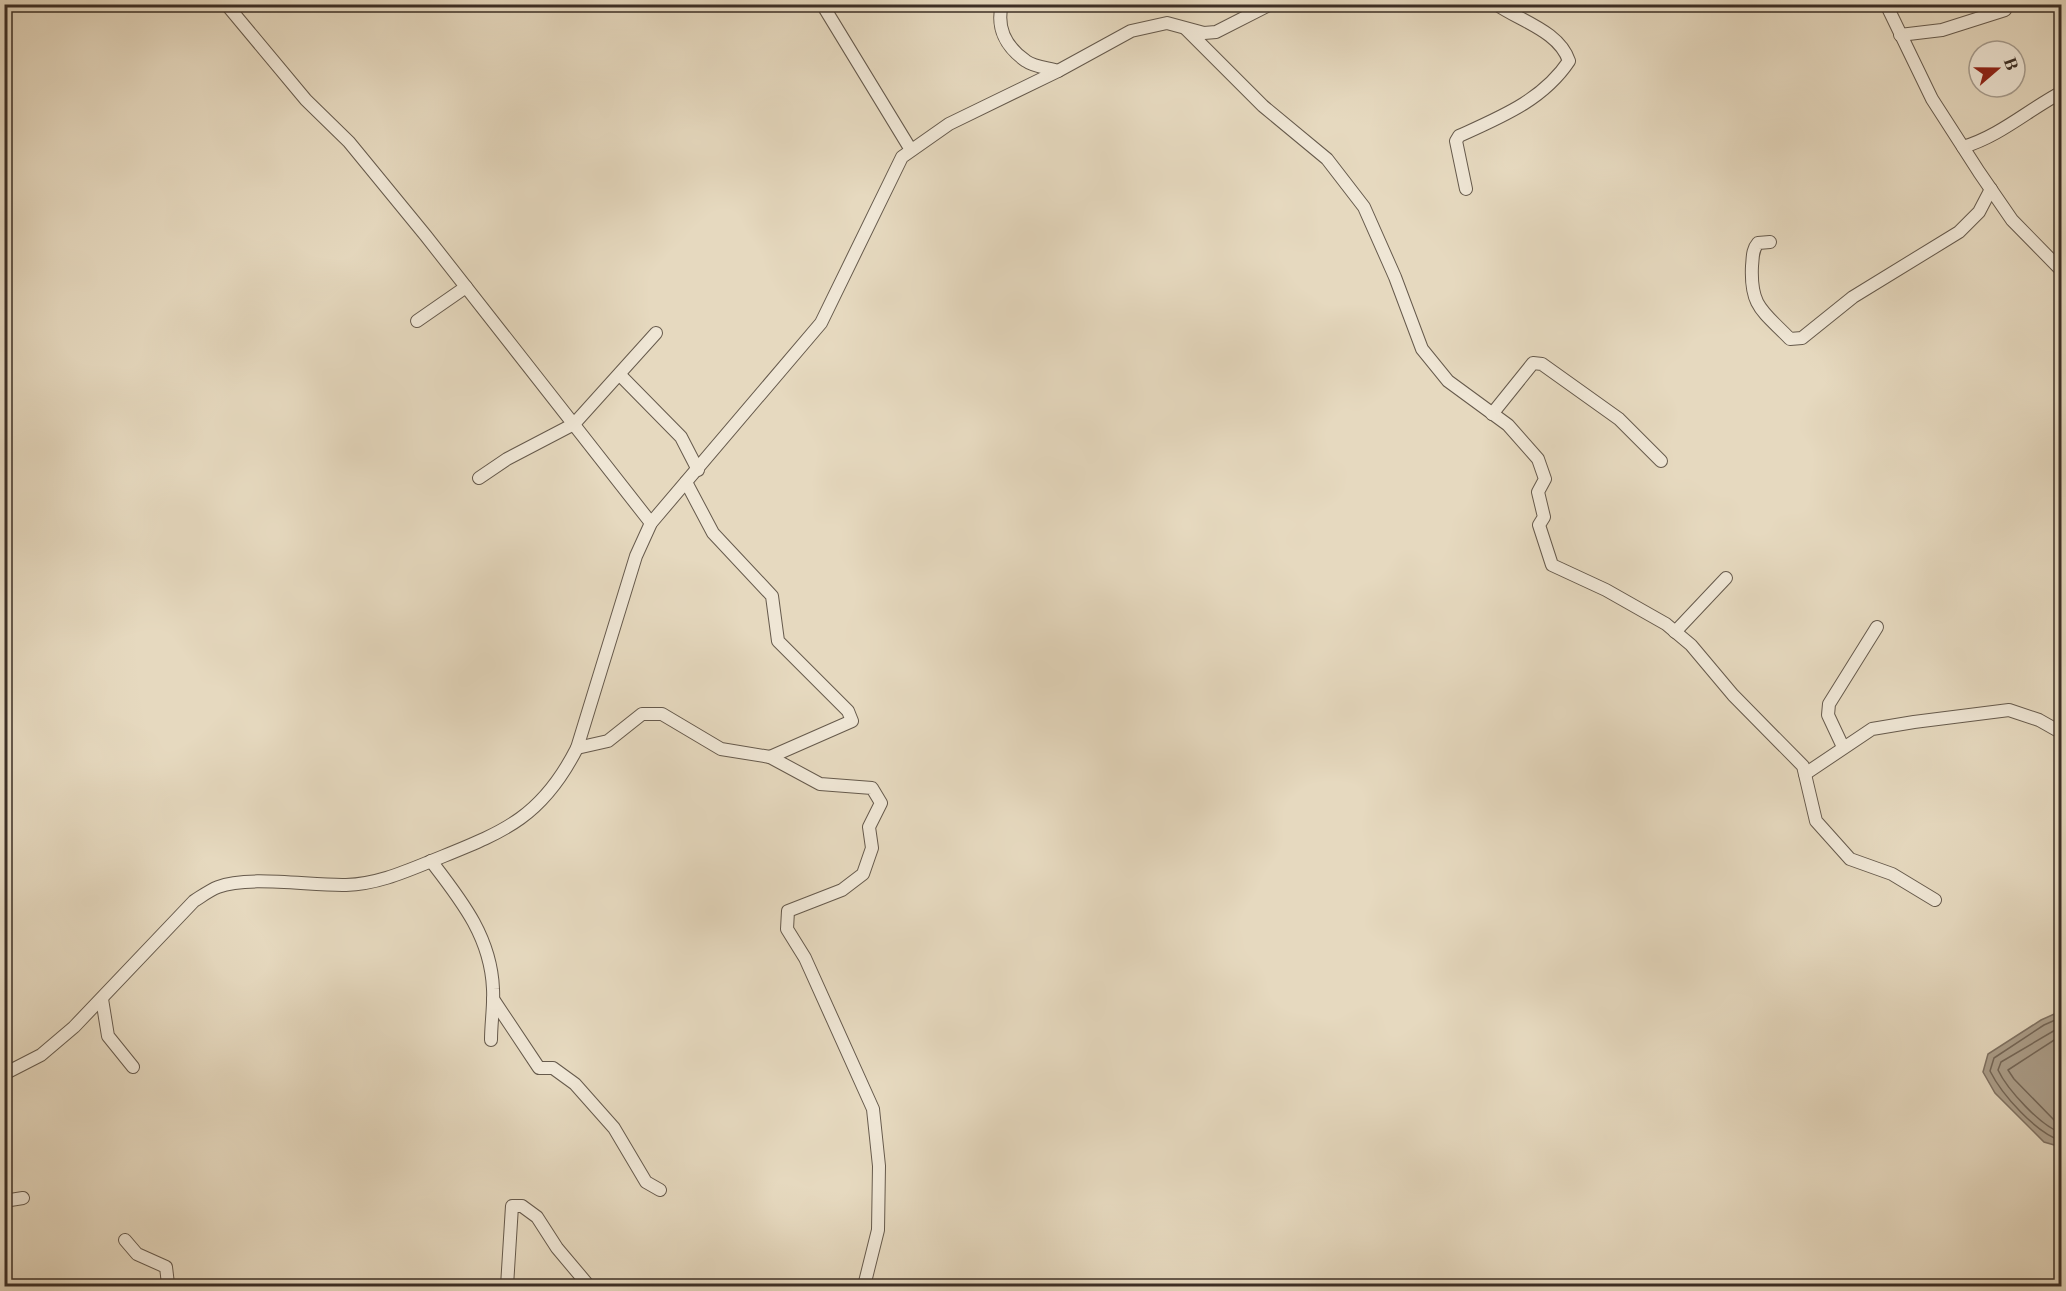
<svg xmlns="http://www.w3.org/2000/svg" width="2066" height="1291" viewBox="0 0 2066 1291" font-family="'Libre Bodoni',serif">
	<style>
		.water { fill: #ac9f8b; stroke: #7f7263; stroke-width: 1.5 }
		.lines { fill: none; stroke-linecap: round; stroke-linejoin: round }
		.shore { stroke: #746758; stroke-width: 1.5 }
		.minor-casing { stroke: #665a4c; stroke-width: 14 }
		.minor { stroke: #efe6d5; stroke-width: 12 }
	</style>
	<rect width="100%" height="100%" fill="#e6d9bf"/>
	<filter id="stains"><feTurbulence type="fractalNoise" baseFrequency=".00333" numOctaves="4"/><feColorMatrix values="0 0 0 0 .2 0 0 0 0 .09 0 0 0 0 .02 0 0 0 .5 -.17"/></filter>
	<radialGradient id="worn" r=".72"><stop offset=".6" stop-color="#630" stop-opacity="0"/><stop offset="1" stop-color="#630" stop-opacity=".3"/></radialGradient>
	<path class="water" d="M2061 1011V1147L2044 1142 1995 1093 1983 1072 1988 1054 2041 1020Z"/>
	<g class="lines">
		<g class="shore">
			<path d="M2062 1017 2044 1025 1994 1058 1990 1071C2002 1095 2036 1133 2062 1141"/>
			<path d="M2062 1026 2001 1062 1998 1070C2007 1089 2041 1127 2062 1133"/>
			<path d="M2062 1035 2008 1070 2014 1079 2055 1121 2062 1124"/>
		</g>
		<g class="minor-casing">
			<g id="minor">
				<path d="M226 4 306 100 349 142 426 236 651 523"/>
				<path d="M822 4 911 150"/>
				<path d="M1002 4C996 28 1006 47 1026 61 1034 67 1049 68 1058 71"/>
				<path d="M1886 4 1932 99 1979 172 2012 220 2062 271"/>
				<path d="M1186 29 1263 106 1327 159 1364 207 1395 277 1422 349 1448 381 1508 425 1538 459 1545 479 1538 492 1544 517 1539 525 1552 565 1606 590 1666 624 1691 645 1733 695 1803 766 1816 821 1850 859 1892 874 1935 900"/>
				<path d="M1900 35 1942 30 2005 10"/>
				<path d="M1963 147C2000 136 2028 110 2062 92"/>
				<path d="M1466 189 1456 141 1459 136C1501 117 1543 100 1569 61 1559 31 1520 21 1496 4"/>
				<path d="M1770 242 1758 243C1752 250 1753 257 1752 266 1750 307 1763 311 1790 339L1802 338 1853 297 1959 232 1979 212 1991 189"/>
				<path d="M417 321 466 287"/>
				<path d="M620 375 681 437 698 470"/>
				<path d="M1492 414 1533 363 1542 364 1619 419 1661 461"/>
				<path d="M2061 449H2062"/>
				<path d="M479 478 507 459 574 424 656 333"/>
				<path d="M686 482 713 533 772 596 778 641 848 711 852 721 770 757 820 784 872 788 881 803 869 827 872 848 863 874 842 890 788 911 787 929 805 958 873 1109 879 1166 878 1230 864 1286"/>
				<path d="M1675 632 1726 578"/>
				<path d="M1843 747 1828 715 1829 704 1877 627"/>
				<path d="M577 748 608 741 642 714H662L721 749 770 757"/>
				<path d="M1805 774 1872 729 1914 722 2009 710 2039 720 2062 733"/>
				<path d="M431 861C461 900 491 937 493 989 494 1005 491 1023 491 1040"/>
				<path d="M102 999 108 1036 133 1067"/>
				<path d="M493 999 539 1068H553L575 1084 614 1128 646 1182 660 1190"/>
				<path d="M4 1074 41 1055 74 1027 194 901C202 896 210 890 218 887 248 875 311 886 346 885 376 884 402 873 429 862 500 833 540 821 577 748L636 556 651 523 821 323 902 157 949 124 1058 71 1131 31 1167 23 1204 33 1216 32 1271 4"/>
				<path d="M4 1201 23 1198"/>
				<path d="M125 1240 137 1254 166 1267 168 1284"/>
				<path d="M507 1286 512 1206H522L537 1217 557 1248 589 1286"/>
			</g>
		</g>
		<use href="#minor" class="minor"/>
	</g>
	<rect width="2066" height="1291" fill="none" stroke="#e6d9bf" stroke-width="24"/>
	<rect x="6" y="6" width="2054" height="1279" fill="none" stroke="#3c2f26" stroke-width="3"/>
	<rect x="12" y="12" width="2042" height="1267" fill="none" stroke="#3c2f26" stroke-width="1.5"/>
	<g transform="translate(1997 69) rotate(70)"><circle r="28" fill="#efe6d5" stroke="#a79d8f" stroke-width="1.5"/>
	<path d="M0-4.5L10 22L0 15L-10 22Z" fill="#8f2418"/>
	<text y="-9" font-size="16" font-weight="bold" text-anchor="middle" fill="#3c2f26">B</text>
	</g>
	<rect width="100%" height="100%" filter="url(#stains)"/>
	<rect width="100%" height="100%" fill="url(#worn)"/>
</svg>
